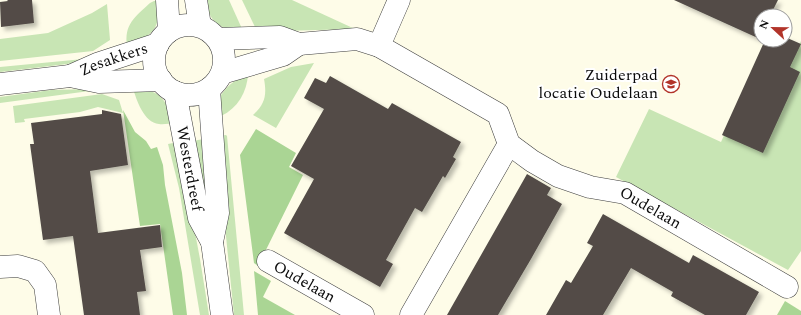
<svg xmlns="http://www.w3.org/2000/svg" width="801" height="315" viewBox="0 0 801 315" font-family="Spectral,serif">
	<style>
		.green { fill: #c8e5b4 }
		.forest { fill: #aad594 }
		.building { fill: #524c47; filter: url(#shadow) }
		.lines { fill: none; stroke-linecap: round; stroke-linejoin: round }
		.minor-casing { stroke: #3d3d3d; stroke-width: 23 }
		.minor { stroke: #fff; stroke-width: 22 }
		.labels { text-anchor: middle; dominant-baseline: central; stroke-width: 4; stroke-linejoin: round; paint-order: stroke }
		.street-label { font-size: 16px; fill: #0a0a0a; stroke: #fff }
		.poi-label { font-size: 16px; fill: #0a0a0a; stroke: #fff; text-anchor: end }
	</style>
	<defs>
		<filter id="shadow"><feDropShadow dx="3.5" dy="3.5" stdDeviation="2" flood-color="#0004"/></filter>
	</defs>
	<rect width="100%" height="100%" fill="#fefce8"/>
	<g class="green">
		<path d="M202 0H229L243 31C217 29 213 23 202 0Z"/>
		<path d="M242 0H292L355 29 281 31 255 27Z"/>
		<path d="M154 1H160C159 31 153 35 127 46 124 24 135 17 150 3Z"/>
		<path d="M107 4 110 40 93 51 0 61V39L48 33 92 13Z"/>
		<path d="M801 41V251L788 270 616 177 649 109 721 142 765 45 793 59Z"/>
		<path d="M94 58 67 64 0 72V67Z"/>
		<path d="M314 63 276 128 253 115C265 104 267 95 264 79L291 67Z"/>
		<path d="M248 74C247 92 238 108 221 116L218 100C226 86 234 80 248 74Z"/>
		<path d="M133 88C162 91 164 97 174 123 170 123 164 125 159 124 144 123 136 99 133 88Z"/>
		<path d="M90 89 97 90 0 103V97L51 90Z"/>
		<path d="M102 94 119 100 123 113 98 107 80 112 24 119 25 122 15 123 13 106Z"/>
		<path d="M226 135 227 136 244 315H234L222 197 218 136Z"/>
		<path d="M204 139 210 215 192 141Z"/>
		<path d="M178 142 200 259 209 315H200L179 188 168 144Z"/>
	</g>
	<g class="forest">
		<path d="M123 110 135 132 146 141 151 149 157 147 163 165 165 185 182 273 187 315H173L160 224 140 226Z"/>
		<path d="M256 129 296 153 289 167 303 175 258 266 254 263 240 155Z"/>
		<path d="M254 271 271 281 263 297 295 315H258Z"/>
		<path d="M785 301 801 311V315H777Z"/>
	</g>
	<g class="building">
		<path d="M7 0H32L34 23 1 27 0 2 8 1Z"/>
		<path d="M674 0H778L770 16H761L760 39Z"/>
		<path d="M785 37 801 44 790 67 800 72 763 153 722 135 765 40H785Z"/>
		<path d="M330 76 388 109 392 103 461 142 453 157 456 159 445 178 443 176 422 212 415 208 386 260 393 264 380 287 284 233 314 179 291 166 324 109 304 98 315 78 326 83Z"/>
		<path d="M102 110 121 114 128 165 90 171 98 233 160 225 162 247 140 250 146 291 137 292 140 315H84L73 236 43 240 30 144H34L31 123 102 114Z"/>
		<path d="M527 174 551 188 547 195 562 204 531 259 498 315H447Z"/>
		<path d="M603 214 689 263 693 255 759 292 746 315H705L671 296 673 292 631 268 603 315H546L566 280 571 283 593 246 587 243Z"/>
	</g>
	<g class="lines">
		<g class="minor-casing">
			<g id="minor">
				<path d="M167 0 169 31"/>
				<path d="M196 0 200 26"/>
				<circle cx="189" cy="60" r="35"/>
				<path id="s1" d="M218 39 280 37 299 44 357 39 379 46 498 114 509 144 532 161 558 176 590 187 625 193 787 287"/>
				<path d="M379 46 399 0"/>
				<path d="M222 73 283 55 299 44"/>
				<path id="s2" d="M70 76 97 64 158 44"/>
				<path d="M0 84 70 76 99 82 161 80"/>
				<path d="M209 89 218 213 212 242 222 315"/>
				<path id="s3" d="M175 92 199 218 212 242"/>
				<path id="s4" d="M268 261 363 315"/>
				<path d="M0 267 18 266 35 271 45 285 49 315"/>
				<path d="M411 315 509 144"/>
			</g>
		</g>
		<use href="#minor" class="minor"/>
	</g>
	<defs>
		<g id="school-ring" transform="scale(0.9)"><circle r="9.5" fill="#fff" stroke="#b2342a" stroke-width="1.5"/><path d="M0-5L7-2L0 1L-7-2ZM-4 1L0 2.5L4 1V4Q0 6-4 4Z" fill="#b2342a"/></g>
	</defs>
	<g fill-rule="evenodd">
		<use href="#school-ring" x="671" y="84"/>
	</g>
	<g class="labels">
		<g class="street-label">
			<text stroke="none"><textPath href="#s2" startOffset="47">Zesakkers</textPath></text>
			<text stroke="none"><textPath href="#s3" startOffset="78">Westerdreef</textPath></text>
			<text stroke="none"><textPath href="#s1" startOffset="490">Oudelaan</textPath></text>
			<text stroke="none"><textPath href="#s4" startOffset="42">Oudelaan</textPath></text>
		</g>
		<g class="poi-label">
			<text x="658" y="75">Zuiderpad<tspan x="658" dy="18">locatie Oudelaan</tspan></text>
		</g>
	</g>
	<g transform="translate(773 28) rotate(292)"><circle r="19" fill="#ffffff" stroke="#9d9d9d"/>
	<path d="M0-3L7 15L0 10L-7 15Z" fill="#b2342a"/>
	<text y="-6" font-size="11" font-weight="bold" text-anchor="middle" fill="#0a0a0a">N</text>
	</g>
</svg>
